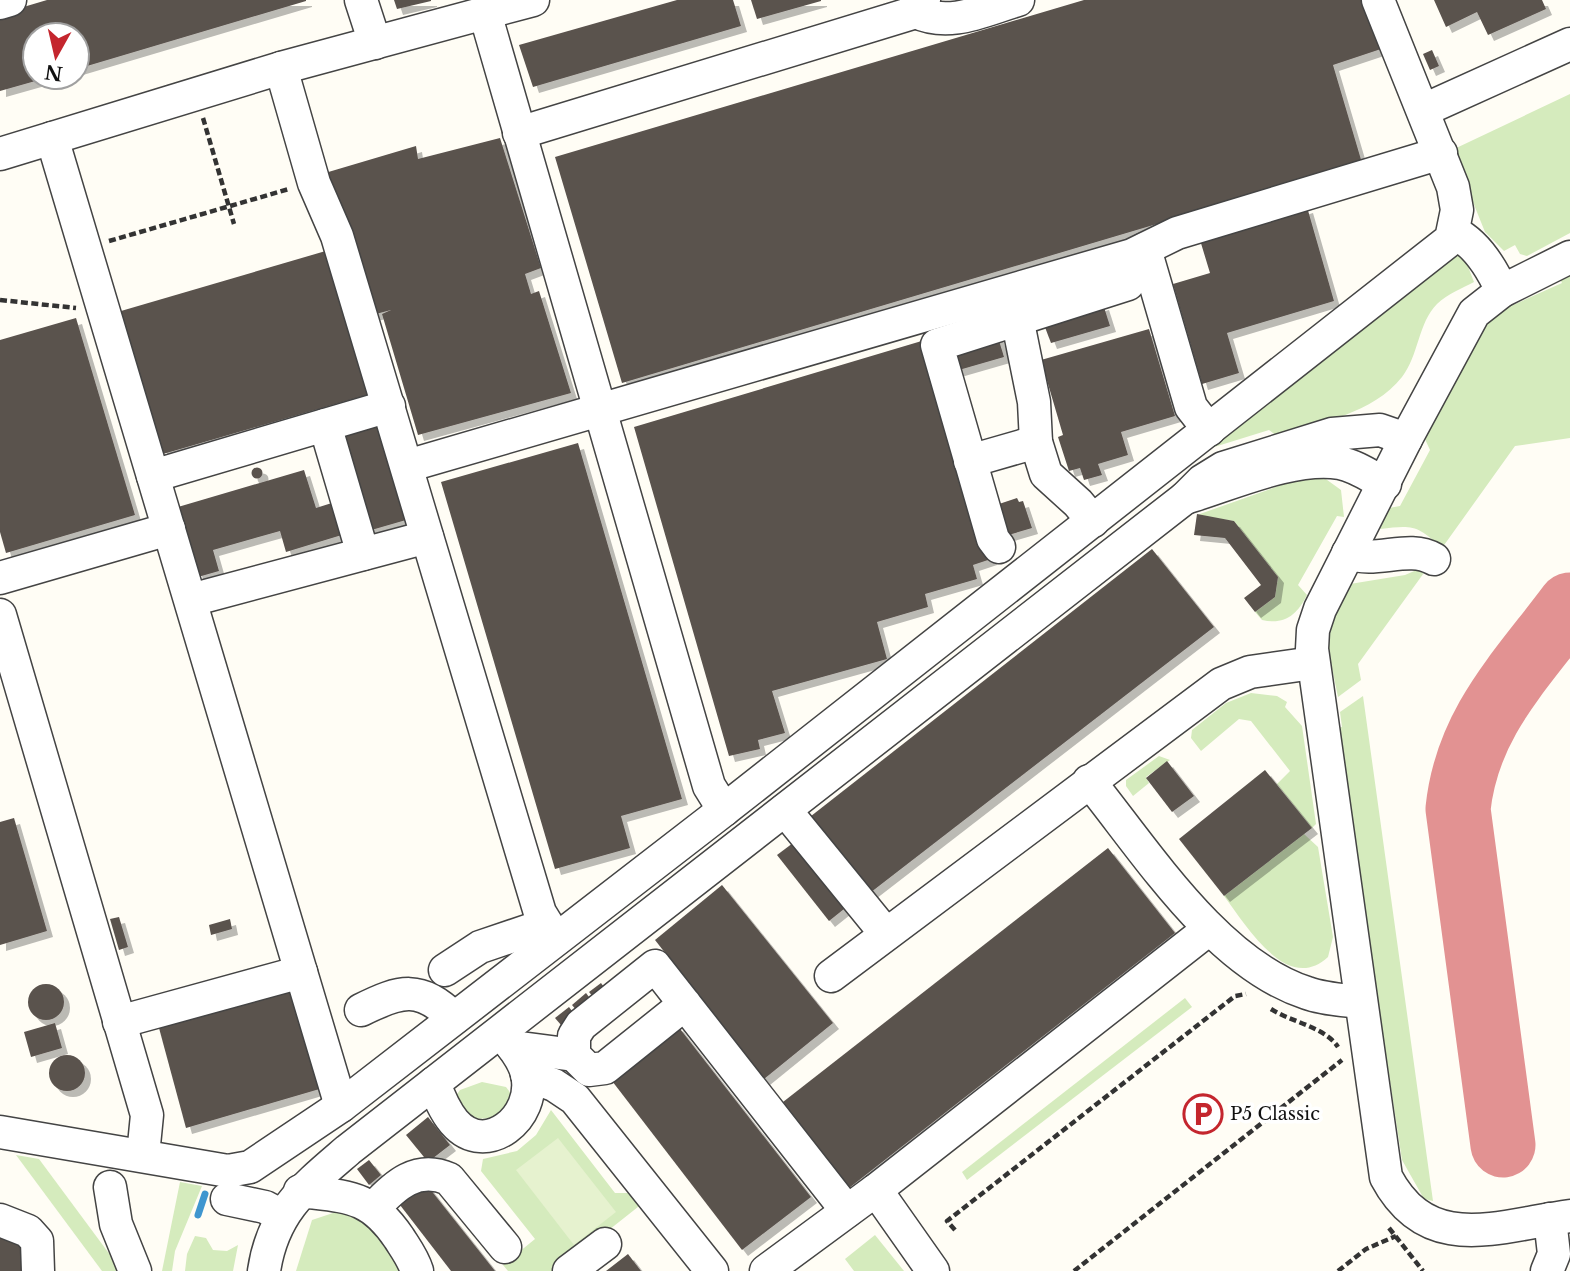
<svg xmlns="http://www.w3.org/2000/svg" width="1570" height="1271" viewBox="0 0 1570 1271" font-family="'Libre Baskerville',serif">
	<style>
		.green { fill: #d5ebbd }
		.pitch { fill: #e6f2cf }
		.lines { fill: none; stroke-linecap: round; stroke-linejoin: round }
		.stream { stroke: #3f96cf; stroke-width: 7 }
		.taxiway { stroke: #e29292; stroke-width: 65 }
		.building { fill: #5a524d; filter: url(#shadow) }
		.minor-casing { stroke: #444; stroke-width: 35 }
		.path { stroke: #333; stroke-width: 4.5; stroke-dasharray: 7 3.5; stroke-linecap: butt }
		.minor { stroke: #fff; stroke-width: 32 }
		.labels { text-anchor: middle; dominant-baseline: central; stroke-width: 7; stroke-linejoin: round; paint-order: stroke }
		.poi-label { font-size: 18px; fill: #111; stroke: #fff; text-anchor: start }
	</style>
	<defs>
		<filter id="shadow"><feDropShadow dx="6" dy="6" stdDeviation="0" flood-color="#0004"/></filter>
	</defs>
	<rect width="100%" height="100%" fill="#fffdf5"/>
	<g class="green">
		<path d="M1570 94V233L1527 256 1520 254 1515 245 1504 251 1485 232 1452 150Z"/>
		<path d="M1462 251 1474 282C1463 288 1447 294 1437 304 1418 323 1419 355 1402 377 1373 414 1320 422 1277 436L1269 430 1211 448Z"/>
		<path d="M1570 272V438L1515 446 1442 548C1417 525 1413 525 1380 529L1389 508 1400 506 1430 450 1424 437 1475 333 1493 314 1562 283 1559 277Z"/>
		<path d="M1307 476 1323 477 1341 490 1344 517 1337 516 1298 585 1307 595C1297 615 1285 625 1262 620L1255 612 1275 597 1278 577 1234 521 1197 515Z"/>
		<path d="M1419 569 1426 570 1358 664 1361 680 1338 697 1327 644 1328 628 1350 584 1405 575Z"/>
		<path d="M1251 693 1277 696 1287 702 1285 707 1302 726 1316 824 1312 828 1277 784 1290 771 1251 721 1239 719 1201 751 1191 738 1192 730 1226 703Z"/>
		<path d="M1363 696 1433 1201 1424 1199 1402 1160 1336 728 1342 727 1340 712Z"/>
		<path d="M1159 756 1170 760 1146 777 1149 783 1133 796 1126 786V780Z"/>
		<path d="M1304 834 1318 847 1333 937 1328 957C1287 995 1246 925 1224 896Z"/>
		<path d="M1185 998 1192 1007 967 1180 962 1172Z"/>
		<path d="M482 1082 506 1087 512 1095 511 1101 494 1118 473 1119 453 1100 460 1090Z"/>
		<path d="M551 1110 615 1193H635L643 1203 557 1271H508L503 1265 535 1239 481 1171 483 1159 517 1151 536 1135Z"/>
		<path d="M16 1155 39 1159 122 1271H102Z"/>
		<path d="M180 1182 202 1186 175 1251 172 1271H162Z"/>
		<path d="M345 1209 375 1226 402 1271H296L312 1220Z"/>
		<path d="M875 1235 904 1271H854L845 1259Z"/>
		<path d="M195 1236 206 1238 213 1250 227 1251 238 1245 233 1271H185L187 1254Z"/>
	</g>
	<path class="pitch" d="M558 1138 616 1212 574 1245 516 1170Z"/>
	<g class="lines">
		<path class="stream" d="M198 1215 205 1194"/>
		<path class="taxiway" d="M1503 1145 1458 809C1467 723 1520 672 1570 605"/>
	</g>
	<g class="building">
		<path d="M47 0H306V1L77 69V35H35V77L46 78 0 91V14Z"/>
		<path d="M394 0H431V1L397 9Z"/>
		<path d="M677 0H733L741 26 533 87 519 45Z"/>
		<path d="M751 0H821V1L757 19Z"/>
		<path d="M1084 0H1365L1381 49 1333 65 1362 163 622 383 555 157Z"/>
		<path d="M1434 0H1542L1546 9 1488 35 1477 12 1446 27Z"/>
		<path d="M1432 50 1439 66 1430 70 1423 54Z"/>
		<path d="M500 138 541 268 525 274 531 294 539 291 571 393 418 435 382 314 391 310 372 315 325 173 416 146 418 159Z"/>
		<path d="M1307 207 1334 301 1227 333 1239 373 1202 384 1173 284 1210 273 1200 240Z"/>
		<path d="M329 250 370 394 163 454 121 311Z"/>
		<path d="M1103 304 1110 326 1051 343 1043 322Z"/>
		<path d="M76 318 135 515 6 553 0 532V340Z"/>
		<path d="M1149 329 1175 416 1121 432 1128 455 1098 464 1102 475 1084 480 1080 468 1069 471 1058 437 1063 435 1041 360Z"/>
		<path d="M997 334 1004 357 952 372 945 350Z"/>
		<path d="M925 340 991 559 973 565 977 579 925 594 928 607 877 622 887 659 772 691 785 733 758 740 760 749 729 756 634 427Z"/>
		<path d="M377 422 406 520 368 531 339 433Z"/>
		<path d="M578 443 682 799 621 816 630 848 555 869 441 482Z"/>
		<circle cx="257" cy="473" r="5.5"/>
		<path d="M304 470 316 508 335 502 345 534 286 552 280 531 213 550 219 571 198 577 178 507Z"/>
		<path d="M1017 498 1019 502 1023 501 1032 528 1005 536 996 505Z"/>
		<path d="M1197 514 1234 521 1278 577 1275 597 1255 612 1244 598 1261 585 1225 538 1194 535Z"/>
		<path d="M1152 549 1214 627 866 896 806 820Z"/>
		<path d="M1167 761 1194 796 1172 812 1146 778Z"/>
		<path d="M1265 770 1312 828 1224 896 1179 839Z"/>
		<path d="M14 818 47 931 0 945V822Z"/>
		<path d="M797 840 849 905 829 921 777 855Z"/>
		<path d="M1108 848 1175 933 849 1188 783 1102Z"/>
		<path d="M722 885 833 1023 764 1079 655 940Z"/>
		<path d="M119 917 128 947 119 950 110 919Z"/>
		<path d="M230 919 232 929 211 935 209 925Z"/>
		<path d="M601 983 606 990 595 999 589 992Z"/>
		<circle cx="46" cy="1002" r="18"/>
		<path d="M295 989 323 1088 186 1128 159 1028Z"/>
		<path d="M586 993 592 1001 578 1012 572 1005Z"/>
		<path d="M569 1007 575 1015 561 1025 555 1018Z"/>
		<path d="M55 1023 62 1048 31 1057 24 1032Z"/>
		<path d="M677 1025 811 1197 742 1250 609 1077Z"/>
		<circle cx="67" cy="1073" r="18"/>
		<path d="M428 1117 450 1145 428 1162 406 1135Z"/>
		<path d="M369 1160 381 1175 369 1185 357 1169Z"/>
		<path d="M426 1184 495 1271H451L400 1205Z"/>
		<path d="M0 1234 26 1239 21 1271H0Z"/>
		<path d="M628 1254 641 1271H606Z"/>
	</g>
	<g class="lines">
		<g class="minor-casing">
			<g id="minor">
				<path d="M361 0 375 43"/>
				<path d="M0 3 10 0"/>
				<path d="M916 12C950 28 984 10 1018 0"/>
				<path d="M485 13 709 786 724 810 1451 239 1457 210 1453 187 1378 0"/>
				<path d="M281 68 314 183 337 236 540 913 556 939"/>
				<path d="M1424 110 1570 44"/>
				<path d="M519 133 916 12 924 0"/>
				<path d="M52 138 341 1106"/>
				<path d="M0 154 281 68 533 0"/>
				<path d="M1455 233C1477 244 1492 269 1502 291"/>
				<path d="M1145 249 1191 407 1209 430"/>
				<path d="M1570 257 1502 291 1474 313 1406 439 1320 609 1313 630 1312 649 1386 1177C1428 1256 1497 1226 1570 1216"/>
				<path d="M1013 298 1034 402 1036 442 1046 474 1078 503 1093 521"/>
				<path d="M325 425 363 554"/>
				<path d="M970 461 1036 442"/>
				<path d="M407 466 1132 255 1177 233 1441 153"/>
				<path d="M153 476 389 406"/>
				<path d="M1385 484C1370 476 1356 466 1340 463 1294 455 1229 485 1185 498L1202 481 1223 468 1332 434 1380 430 1406 439"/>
				<path d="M999 547 993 539 937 345 1128 284"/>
				<path d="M1348 553C1377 564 1408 544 1434 559"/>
				<path d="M0 578 169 529"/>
				<path d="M191 600 427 537"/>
				<path d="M0 615 147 1115 143 1155"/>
				<path d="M1089 781C1147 853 1217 964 1307 993 1323 999 1343 1000 1360 1002"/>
				<path d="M785 810 886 934"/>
				<path d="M445 970 480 947 545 925"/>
				<path d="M831 976 1221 684 1250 672 1313 663"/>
				<path d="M685 1004 605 1068 589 1070 574 1055V1036L581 1025 655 966 847 1211"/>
				<path d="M361 1010C401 990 420 985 454 1018"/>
				<path d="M119 1022 301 972"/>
				<path d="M513 1047 574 1055"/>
				<path d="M527 1075 554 1085 575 1099 712 1271"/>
				<path d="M434 1083C439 1097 444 1110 454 1122 486 1159 537 1117 527 1074 523 1058 512 1045 501 1033"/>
				<path d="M0 1132 228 1171 250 1167 341 1106 724 810"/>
				<path d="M110 1187 116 1224 135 1271"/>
				<path d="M876 1190 933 1271"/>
				<path d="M300 1191C348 1197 370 1195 399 1238 406 1249 413 1258 417 1271"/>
				<path d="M227 1199 265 1207 282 1216"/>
				<path d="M374 1208C395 1185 417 1165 449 1179L505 1247"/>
				<path d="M0 1220 28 1231 37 1241 38 1271"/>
				<path d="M264 1271C273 1211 305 1187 348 1150L1185 498"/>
				<path d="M569 1271 605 1244"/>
				<path d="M766 1271 876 1190 1209 929"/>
				<path d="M1547 1271 1554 1254 1550 1219"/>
			</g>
		</g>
		<g class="path">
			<path d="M203 118 234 224"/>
			<path d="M109 241 289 189"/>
			<path d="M0 300 76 308"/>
			<path d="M1271 1009C1291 1022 1325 1027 1338 1047"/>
			<path d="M1389 1228 1423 1271"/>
			<path d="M955 1230 947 1221 1235 996 1246 994"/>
			<path d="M1074 1271 1342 1060"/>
			<path d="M1338 1271 1366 1249 1396 1236"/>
		</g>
		<use href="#minor" class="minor"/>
	</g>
	<defs>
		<g id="parking-ring" transform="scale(2.0125)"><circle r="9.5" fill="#fff" stroke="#c4262e" stroke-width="1.5"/><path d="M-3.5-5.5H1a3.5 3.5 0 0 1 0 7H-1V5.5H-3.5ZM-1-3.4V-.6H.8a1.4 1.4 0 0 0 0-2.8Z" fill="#c4262e"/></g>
	</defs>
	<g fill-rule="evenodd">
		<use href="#parking-ring" x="1203" y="1114"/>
	</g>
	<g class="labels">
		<g class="poi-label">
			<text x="1230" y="1114">P5 Classic</text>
		</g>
	</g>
	<g transform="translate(56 56) rotate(188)"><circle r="33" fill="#ffffff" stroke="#a0a0a0" stroke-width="2"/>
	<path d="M0-5L12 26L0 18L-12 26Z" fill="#c4262e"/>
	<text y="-10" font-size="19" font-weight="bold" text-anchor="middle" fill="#111111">N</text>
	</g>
</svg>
